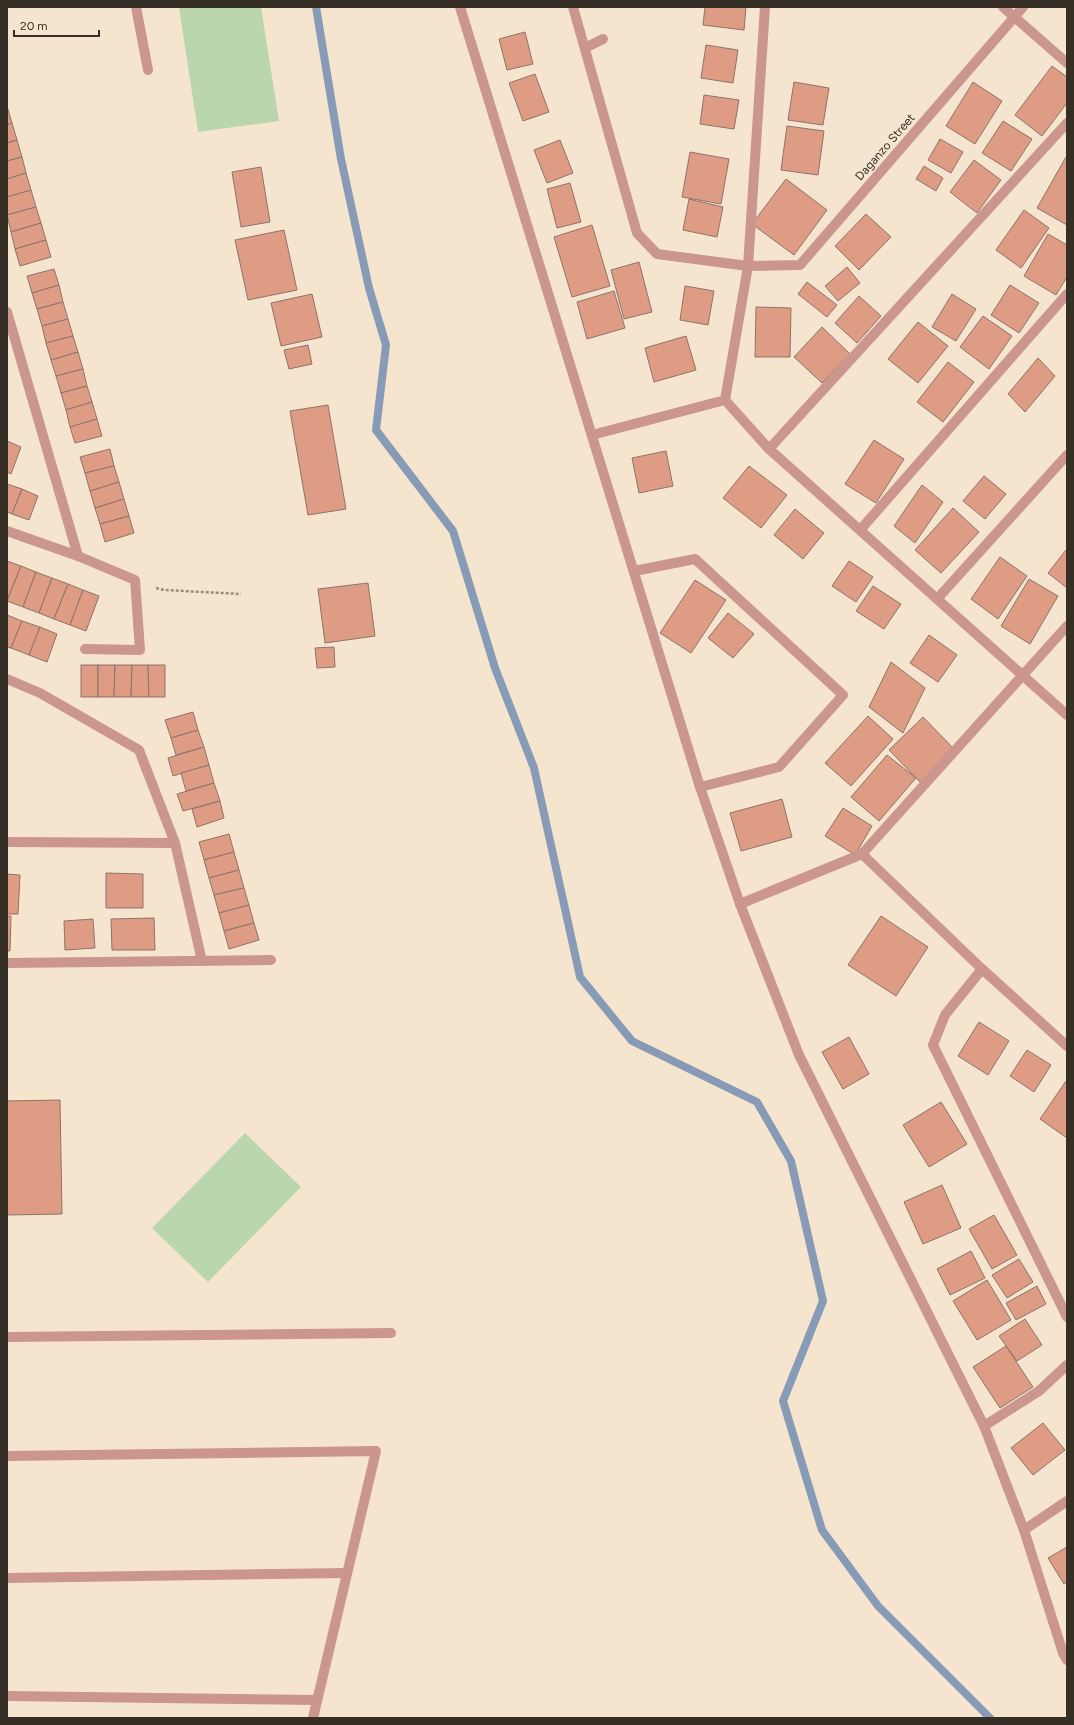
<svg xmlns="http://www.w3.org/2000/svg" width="1074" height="1725" viewBox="0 0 1074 1725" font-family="Figtree,sans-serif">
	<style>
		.green { fill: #b9d6af }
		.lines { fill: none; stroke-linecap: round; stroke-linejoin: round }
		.stream { stroke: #879ab6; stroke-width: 8 }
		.building { fill: #df9c85; stroke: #8d736a }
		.path { stroke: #998c7c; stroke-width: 2.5; stroke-dasharray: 3 2; stroke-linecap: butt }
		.service { stroke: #cb968d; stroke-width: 10 }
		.minor { stroke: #cb968d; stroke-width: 10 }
		.labels { text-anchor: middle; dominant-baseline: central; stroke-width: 3.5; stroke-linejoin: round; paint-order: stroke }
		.street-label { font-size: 12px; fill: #362f26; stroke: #f6e5ce }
	</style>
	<rect width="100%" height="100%" fill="#f6e5ce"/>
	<g class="green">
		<path d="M179 7H261L279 121 198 132Z"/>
		<path d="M245 1133 301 1187 208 1282 152 1228Z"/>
	</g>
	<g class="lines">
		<path class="stream" d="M316 7 341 159 369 288 386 345 376 430 453 531 495 668 534 768 580 977 632 1041 757 1102 791 1161 823 1301 783 1401 822 1530 878 1606 990 1718"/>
	</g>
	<g class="building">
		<path d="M705 7H746L744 30 703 25Z"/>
		<path d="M525 32 533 64 507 70 499 39Z"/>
		<path d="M706 45 738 50 733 83 701 78Z"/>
		<path d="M1052 66 1067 77V103L1042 136 1015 115Z"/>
		<path d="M535 74 549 112 523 121 509 83Z"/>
		<path d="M794 82 829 88 823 125 788 120Z"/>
		<path d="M973 82 1002 101 975 144 946 126Z"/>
		<path d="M704 95 739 100 734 129 700 124Z"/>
		<path d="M7 106 12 123 7 125Z"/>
		<path d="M1003 121 1032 139 1011 171 982 153Z"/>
		<path d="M12 123 17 140 7 143V125Z"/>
		<path d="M787 126 824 131 818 175 781 170Z"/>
		<path d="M940 139 963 152 951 173 928 160Z"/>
		<path d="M17 140 22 157 7 161V143Z"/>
		<path d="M560 140 573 173 547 183 534 150Z"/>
		<path d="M690 152 729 159 721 204 682 197Z"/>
		<path d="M22 157 26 173 7 179V161Z"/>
		<path d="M1066 157 1067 158V225L1037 208Z"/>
		<path d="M974 160 1001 180 977 213 950 192Z"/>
		<path d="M924 166 943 178 936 191 916 179Z"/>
		<path d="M261 167 270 222 241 227 232 172Z"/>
		<path d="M26 173 31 190 7 197V179Z"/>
		<path d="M786 179 827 210 794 255 752 224Z"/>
		<path d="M570 183 581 222 557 228 547 189Z"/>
		<path d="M31 190 36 207 7 215V197Z"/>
		<path d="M689 199 723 207 717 237 683 230Z"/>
		<path d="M36 207 41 223 11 232 7 215Z"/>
		<path d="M1024 210 1049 228 1021 268 996 250Z"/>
		<path d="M866 214 891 237 859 270 835 246Z"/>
		<path d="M41 223 46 240 15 249 11 232Z"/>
		<path d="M592 225 610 286 572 297 554 237Z"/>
		<path d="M284 230 297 290 248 300 235 240Z"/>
		<path d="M1048 234 1067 245V277L1056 295 1024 276Z"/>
		<path d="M46 240 51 257 20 266 15 249Z"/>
		<path d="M639 262 652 312 624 319 611 270Z"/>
		<path d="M847 267 860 283 838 301 825 286Z"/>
		<path d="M54 269 59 285 32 293 27 276Z"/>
		<path d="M807 282 837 305 827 317 798 294Z"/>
		<path d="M59 285 63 302 37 309 32 293Z"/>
		<path d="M1010 285 1039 303 1019 333 991 315Z"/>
		<path d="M685 286 714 291 708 325 680 320Z"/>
		<path d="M614 291 625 328 587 339 577 302Z"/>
		<path d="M312 294 322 337 281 346 271 303Z"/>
		<path d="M952 294 976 309 956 341 932 327Z"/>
		<path d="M859 296 881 316 857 343 835 323Z"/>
		<path d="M63 302 68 319 42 326 37 309Z"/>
		<path d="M756 307 791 308 790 357H755Z"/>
		<path d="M983 316 1012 336 989 369 960 347Z"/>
		<path d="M68 319 73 336 46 343 42 326Z"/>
		<path d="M918 322 948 346 918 383 888 359Z"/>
		<path d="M822 327 850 354 822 383 794 357Z"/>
		<path d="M73 336 78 352 51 360 46 343Z"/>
		<path d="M686 336 696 370 654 382 645 348Z"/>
		<path d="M308 345 312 364 289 369 284 350Z"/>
		<path d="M78 352 83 369 56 376 51 360Z"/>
		<path d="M1038 358 1055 376 1025 412 1008 394Z"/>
		<path d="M948 362 974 382 943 422 917 402Z"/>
		<path d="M83 369 87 386 61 393 56 376Z"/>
		<path d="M87 386 92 402 66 410 61 393Z"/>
		<path d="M92 402 97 419 70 427 66 410Z"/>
		<path d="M328 405 346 509 308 515 290 411Z"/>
		<path d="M97 419 102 436 75 443 70 427Z"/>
		<path d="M874 440 904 459 876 503 845 484Z"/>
		<path d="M7 441 21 447 11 474 7 472Z"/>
		<path d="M110 449 114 466 85 473 80 457Z"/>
		<path d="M666 451 673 486 639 493 632 458Z"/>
		<path d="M114 466 119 482 90 491 85 473Z"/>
		<path d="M749 466 787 495 761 528 723 498Z"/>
		<path d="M984 476 1006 494 985 519 963 501Z"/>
		<path d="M119 482 124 499 95 508 90 491Z"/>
		<path d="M7 484 22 489 12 514 7 512Z"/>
		<path d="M922 485 943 502 915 543 894 526Z"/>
		<path d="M22 489 38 496 29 520 12 514Z"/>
		<path d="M124 499 129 516 100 524 95 508Z"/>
		<path d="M953 508 979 532 941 573 915 550Z"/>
		<path d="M795 509 824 533 803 559 774 535Z"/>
		<path d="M129 516 134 533 105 542 100 524Z"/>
		<path d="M1066 550 1067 551V588L1048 573Z"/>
		<path d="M1000 557 1027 576 998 619 971 599Z"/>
		<path d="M7 561 21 566 7 601Z"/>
		<path d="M849 561 873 577 856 602 832 586Z"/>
		<path d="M21 566 36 572 23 607 7 601Z"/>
		<path d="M36 572 52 578 39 613 23 607Z"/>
		<path d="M52 578 68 584 54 619 39 613Z"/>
		<path d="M1029 579 1058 596 1030 644 1001 626Z"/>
		<path d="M695 580 726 600 691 653 660 633Z"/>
		<path d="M368 583 375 636 325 643 318 589Z"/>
		<path d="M68 584 83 590 70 625 54 619Z"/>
		<path d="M873 586 901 604 884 629 856 611Z"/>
		<path d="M83 590 99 596 86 631 70 625Z"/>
		<path d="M728 613 754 634 733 658 708 638Z"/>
		<path d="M7 615 22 621 11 648 7 647Z"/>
		<path d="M22 621 40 627 29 655 11 648Z"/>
		<path d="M40 627 57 634 47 662 29 655Z"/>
		<path d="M929 635 957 655 938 682 910 663Z"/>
		<path d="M334 647 335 667 317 668 315 648Z"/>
		<path d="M891 662 925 688 903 733 869 707Z"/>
		<rect x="81" y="665" width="17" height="32"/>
		<path d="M98 665H115L114 697H98Z"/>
		<path d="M115 665H132L131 697H114Z"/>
		<path d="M132 665H148L149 697H131Z"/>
		<path d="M148 665H165V697H149Z"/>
		<path d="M193 712 198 730 171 738 165 720Z"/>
		<path d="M868 716 893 739 851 786 825 763Z"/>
		<path d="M923 717 954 749 920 782 889 750Z"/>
		<path d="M198 730 204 747 176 755 171 738Z"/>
		<path d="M204 747 209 765 173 776 168 758Z"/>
		<path d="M887 755 916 778 879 821 851 797Z"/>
		<path d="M209 765 214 783 186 791 181 773Z"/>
		<path d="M214 783 220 801 183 811 177 794Z"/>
		<path d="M782 799 792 837 741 851 730 813Z"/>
		<path d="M220 801 224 818 197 827 192 809Z"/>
		<path d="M843 808 872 826 855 855 825 836Z"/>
		<path d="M229 834 234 852 204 860 199 842Z"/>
		<path d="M234 852 239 870 209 878 204 860Z"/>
		<path d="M239 870 244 888 214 895 209 878Z"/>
		<path d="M106 873 143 874V908H106Z"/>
		<path d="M7 874 20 875 18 914H7Z"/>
		<path d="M244 888 249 905 219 913 214 895Z"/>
		<path d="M249 905 254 923 224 931 219 913Z"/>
		<path d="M7 916H11L10 951H7Z"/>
		<path d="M881 916 928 947 896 996 848 965Z"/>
		<path d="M154 918 155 950H112L111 919Z"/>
		<path d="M93 919 95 948 65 950 64 921Z"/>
		<path d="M254 923 259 940 229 949 224 931Z"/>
		<path d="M979 1022 1009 1041 988 1075 958 1056Z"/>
		<path d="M849 1037 869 1074 843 1089 822 1052Z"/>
		<path d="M1027 1050 1051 1065 1034 1092 1010 1076Z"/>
		<path d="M1066 1081H1067V1138L1040 1119Z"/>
		<path d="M60 1100 62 1214 7 1215V1101Z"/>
		<path d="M941 1102 967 1144 929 1167 903 1125Z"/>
		<path d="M942 1185 961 1228 923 1244 904 1202Z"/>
		<path d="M994 1215 1017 1255 992 1269 969 1229Z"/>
		<path d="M971 1251 985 1278 950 1295 937 1269Z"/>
		<path d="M1019 1259 1033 1282 1007 1298 992 1275Z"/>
		<path d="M987 1280 1011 1320 977 1340 953 1301Z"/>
		<path d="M1037 1286 1046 1304 1016 1320 1006 1303Z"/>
		<path d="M1025 1319 1042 1345 1017 1361 999 1336Z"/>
		<path d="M1006 1346 1033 1387 1000 1408 973 1367Z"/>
		<path d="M1043 1423 1065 1450 1033 1475 1011 1448Z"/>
		<path d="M1067 1547V1582L1064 1584 1048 1558Z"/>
	</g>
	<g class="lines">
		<path class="path" d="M156 588 164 590 241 594"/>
		<path class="service" d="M136 7 148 70"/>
		<g class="minor">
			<path d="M460 7 700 787 740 904 799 1055 984 1426 1024 1530 1063 1653 1067 1660"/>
			<path d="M573 7 637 233 657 254 748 266 800 265 1023 7"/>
			<path d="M1003 7 1067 63"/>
			<path d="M585 48 603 39"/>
			<path d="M7 312 78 556"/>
			<path d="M725 400 769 449 1067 715"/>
			<path d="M725 400 748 266 765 7"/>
			<path d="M592 435 725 400"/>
			<path d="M769 449 1067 123"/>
			<path d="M861 529 1067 294"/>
			<path d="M7 531 78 556 135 580 140 650 85 649"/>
			<path d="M634 571 695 559 843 695 779 767 700 787"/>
			<path d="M938 598 1067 455"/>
			<path d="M7 679 40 693 139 750 175 843 202 961"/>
			<path d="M7 842 175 843"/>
			<path d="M862 854 982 969 1067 1046"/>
			<path d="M740 904 862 854 1067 626"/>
			<path d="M7 963 271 960"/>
			<path d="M982 969 945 1015 933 1045 1067 1317"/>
			<path d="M7 1337 391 1333"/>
			<path d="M984 1426 1039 1391 1067 1365"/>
			<path d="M7 1456 376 1451 313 1718"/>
			<path d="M1024 1530 1067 1501"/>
			<path d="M7 1578 347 1573"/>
			<path d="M7 1696 317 1700"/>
		</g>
	</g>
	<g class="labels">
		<g class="street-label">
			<text transform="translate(885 147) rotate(-49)">Daganzo Street</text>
		</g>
	</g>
	<rect width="1074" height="1725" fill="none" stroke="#362f26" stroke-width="16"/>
	<path d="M14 30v6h85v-6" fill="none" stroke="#362f26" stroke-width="2"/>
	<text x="20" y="30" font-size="12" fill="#362f26" stroke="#f6e5ce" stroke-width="3" paint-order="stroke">20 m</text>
</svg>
